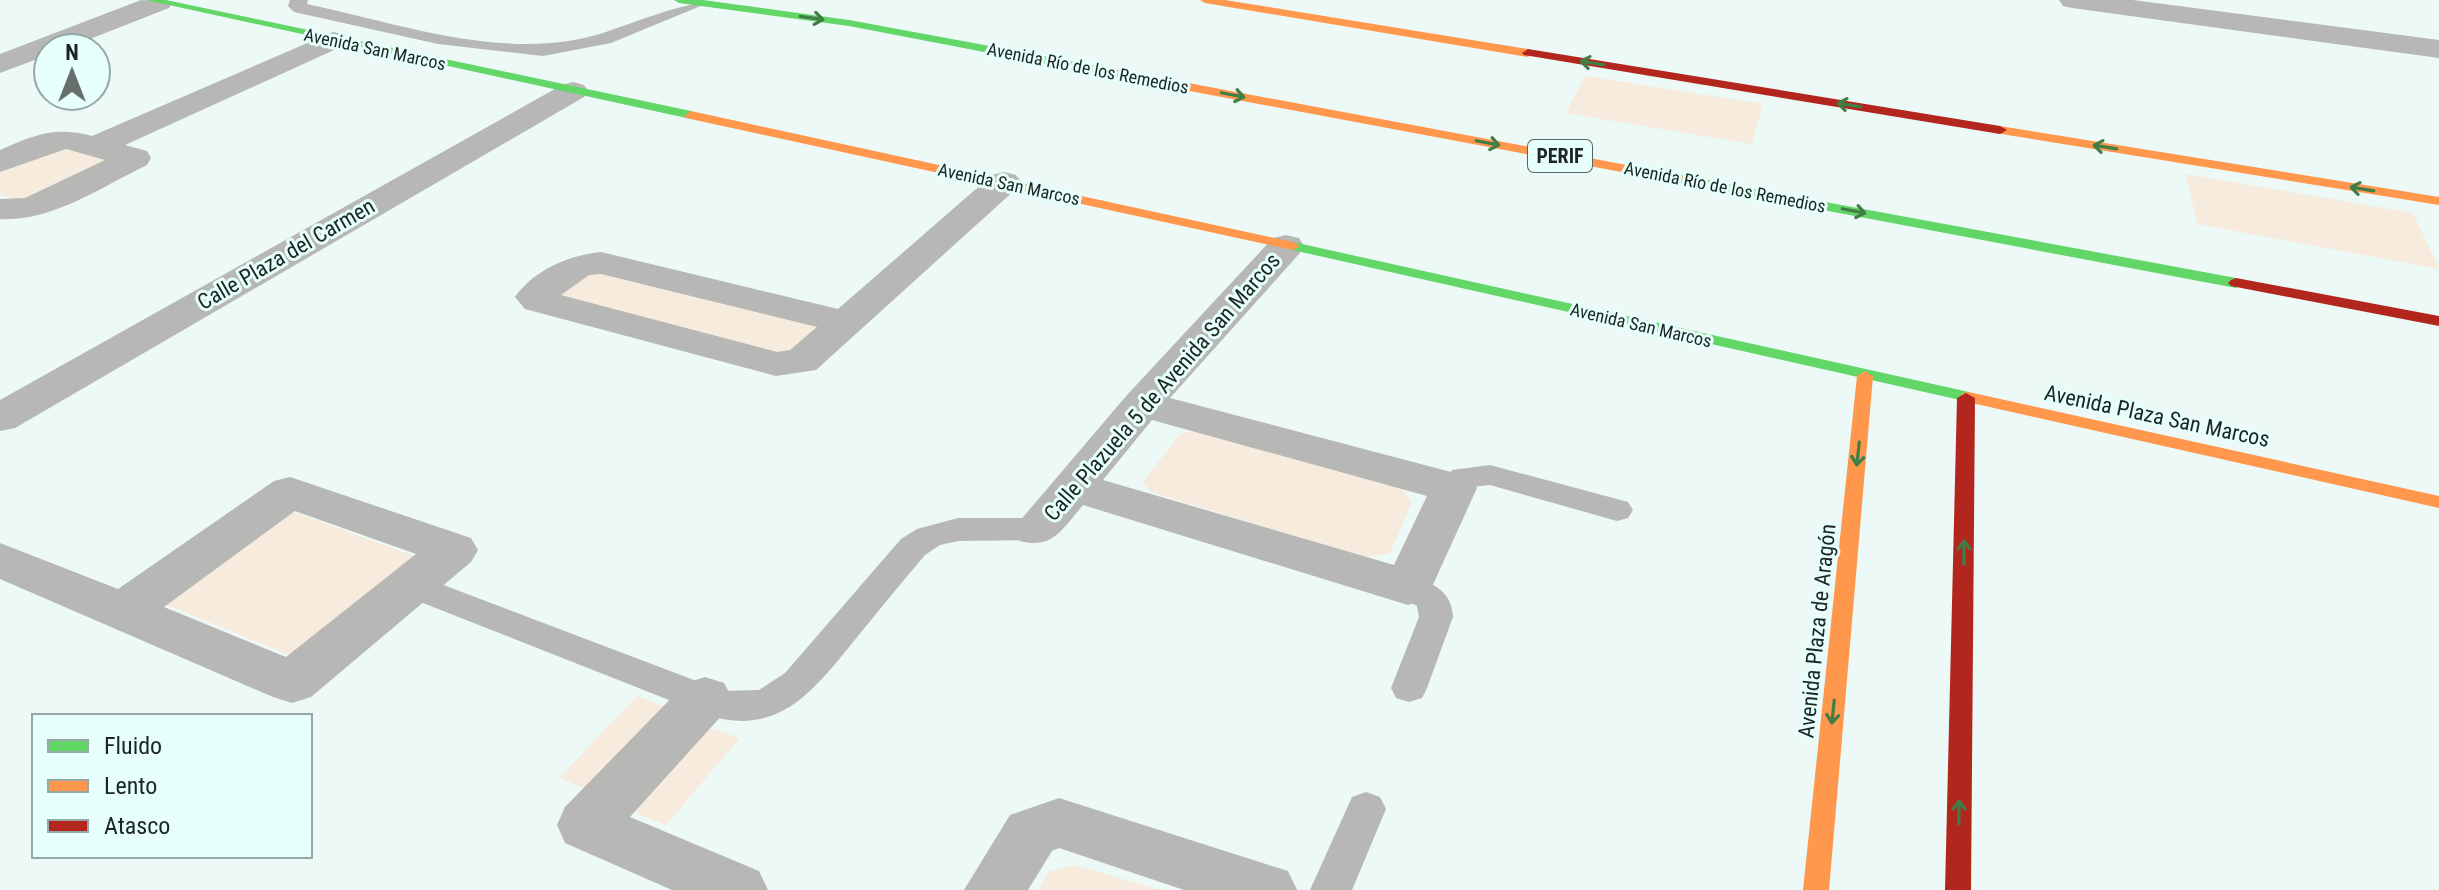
<svg xmlns="http://www.w3.org/2000/svg" width="2439" height="890" viewBox="0 0 2439 890" font-family="'Roboto Condensed',sans-serif">
	<style>
		.green { fill: #f6ebdd }
		.lines { fill: none; stroke-linecap: round; stroke-linejoin: round }
		.lane { fill: #b7b8b6; fill-rule: evenodd }
		.street { fill: #b7b8b6; fill-rule: evenodd }
		.fast { fill: #63d668; fill-rule: evenodd }
		.slow { fill: #ff974d; fill-rule: evenodd }
		.jam { fill: #b3261e; fill-rule: evenodd }
		.oneway { stroke: #407e46 }
		.labels { text-anchor: middle; dominant-baseline: central; stroke-width: 6; stroke-linejoin: round; paint-order: stroke }
		.far-street-label { font-size: 18px; fill: #1c2523; stroke: #e6fffb }
		.shield { fill: #e6fffb; stroke: #596664; stroke-width: 2 }
		.shield-label { font-size: 20px; font-weight: bold; fill: #1c2523 }
		.street-label { font-size: 22px; fill: #1c2523; stroke: #e6fffb }
	</style>
	<rect width="100%" height="100%" fill="#ecf9f7"/>
	<g class="green">
		<path d="M1585 76H1586L1763 104 1752 144 1566 113Z"/>
		<path d="M55 146 113 162 25 202 0 195V170Z"/>
		<path d="M2186 174 2413 213 2439 269 2197 224Z"/>
		<path d="M586 266 821 328 785 360 546 294Z"/>
		<path d="M1196 431 1401 488 1412 502 1390 553 1366 558 1151 492 1143 482 1180 434Z"/>
		<path d="M294 512 414 556 291 656 165 604Z"/>
		<path d="M637 696 673 710 598 793 559 778Z"/>
		<path d="M701 725 740 738 666 825 626 809Z"/>
		<path d="M1075 865 1161 890H1038L1049 871Z"/>
	</g>
	<g class="lines">
		<g class="lane">
			<path d="M290 0H308L307 4C402 24 510 64 606 32 627 25 691 0 708 3L611 43 543 56 438 44 294 12 288 6Z"/>
			<path d="M1490 465 1628 502 1633 510 1628 518 1617 521 1490 485 1472 487C1463 498 1457 499 1443 495L1438 488 1452 470Z"/>
			<path d="M958 518H1037L1048 521 1053 529 1048 537 1037 540 958 541 940 545 925 555C902 582 880 609 858 636 817 686 781 739 707 715L400 594 395 585 400 576 412 573 723 691 759 690 785 673 901 539 917 529Z"/>
			<path d="M1408 575C1431 582 1452 590 1453 617L1427 688 1422 698 1409 702 1396 698 1391 688 1419 617 1417 606 1396 596 1391 587 1396 578Z"/>
			<path d="M1366 792 1380 797 1386 809 1352 890H1310L1352 797Z"/>
		</g>
		<g class="street">
			<path d="M141 0 173 2 169 8 67 48H48V55L0 73V54Z"/>
			<path d="M2059 0H2133L2439 40V58L2072 8 2063 6Z"/>
			<path d="M333 32 343 34 347 40 343 46 125 145 147 151 151 158 147 165C101 187 52 222 0 219V199L25 198 105 160 66 149 0 172V150C34 135 55 126 92 136Z"/>
			<path d="M573 82 584 85 588 91 584 97 15 428 0 431V400L562 85Z"/>
			<path d="M1004 172 1016 175 1021 182 1016 189 816 370 776 376 525 309 515 297C534 270 569 255 601 252L838 309 992 175ZM601 274 817 327 790 350 777 352 561 295 589 275Z"/>
			<path d="M1286 235 1299 238 1304 246 1299 254 1170 398 1470 477 1477 488 1426 600 1408 605 1083 505C1063 528 1053 550 1020 541L1013 529 1127 395 1273 238ZM1152 420 1427 496 1394 565 1103 480Z"/>
			<path d="M290 477 471 538 478 550 471 562 311 697 292 703 273 697 0 579V543L118 589 274 481ZM295 511 416 554 286 657 164 607Z"/>
			<path d="M705 677 724 683 732 698 724 713 630 817 759 871 768 890H672L565 843 557 825 565 807 686 683Z"/>
			<path d="M1059 798 1288 871 1297 890H1184L1059 848 1052 851 1028 890H964L1010 815Z"/>
		</g>
		<g class="fast">
			<path d="M146 0H166L691 111 697 115 691 119Z"/>
			<path d="M674 0H703L849 20 1119 70 1125 74 1119 78 849 26 679 3Z"/>
			<path d="M1680 175 2236 278 2244 283 2236 288 1675 182V176Z"/>
			<path d="M1293 242 1969 392 1978 397 1969 402 1288 249 1286 246Z"/>
		</g>
		<g class="slow">
			<path d="M1200 0H1225L1528 49 1534 53 1528 57 1205 3Z"/>
			<path d="M1119 70 1680 175 1687 179 1680 183 1115 77V71Z"/>
			<path d="M691 111 1293 242 1300 246 1293 250 686 118 685 115Z"/>
			<path d="M2000 126 2439 197V205L1995 133V127Z"/>
			<path d="M1865 371 1873 376 1829 890H1803L1857 376Z"/>
			<path d="M1969 392 2439 496V508L1963 401 1960 397 1963 393Z"/>
		</g>
		<g class="jam">
			<path d="M1528 49 2000 126 2007 130 2000 134 1524 55 1522 53Z"/>
			<path d="M2236 278 2439 316V326L2231 286 2228 283 2231 280Z"/>
			<path d="M1966 393 1975 398 1971 890H1945L1957 398Z"/>
		</g>
	</g>
	<defs><path id="oneway-shaft" d="M-6 0H5M1.5-3L5.5 0L1.5 3" fill="none" stroke-width="1.6" stroke-linecap="round" stroke-linejoin="round" transform="scale(2)"/></defs>
	<g class="oneway">
		<use href="#oneway-shaft" transform="translate(812 18) rotate(8)"/>
		<use href="#oneway-shaft" transform="translate(1592 63) rotate(-171)"/>
		<use href="#oneway-shaft" transform="translate(1233 95) rotate(11)"/>
		<use href="#oneway-shaft" transform="translate(1849 105) rotate(-171)"/>
		<use href="#oneway-shaft" transform="translate(1488 143) rotate(11)"/>
		<use href="#oneway-shaft" transform="translate(2105 147) rotate(-171)"/>
		<use href="#oneway-shaft" transform="translate(2362 189) rotate(-171)"/>
		<use href="#oneway-shaft" transform="translate(1854 211) rotate(11)"/>
		<use href="#oneway-shaft" transform="translate(1858 454) rotate(96)"/>
		<use href="#oneway-shaft" transform="translate(1964 552) rotate(-89)"/>
		<use href="#oneway-shaft" transform="translate(1833 712) rotate(96)"/>
		<use href="#oneway-shaft" transform="translate(1959 812) rotate(-89)"/>
	</g>
	<g class="labels">
		<g class="far-street-label">
			<text transform="translate(375 49) rotate(12)">Avenida San Marcos</text>
			<text transform="translate(1088 68) rotate(11)">Avenida Río de los Remedios</text>
			<text transform="translate(1009 184) rotate(12)">Avenida San Marcos</text>
			<text transform="translate(1725 187) rotate(11)">Avenida Río de los Remedios</text>
			<text transform="translate(1641 325) rotate(13)">Avenida San Marcos</text>
		</g>
		<rect class="shield" x="1528" y="140" width="64" height="32" rx="6"/>
		<g class="shield-label">
			<text x="1560" y="156">PERIF</text>
		</g>
		<g class="street-label">
			<text transform="translate(286 254) rotate(-30)">Calle Plaza del Carmen</text>
			<text transform="translate(1162 387) rotate(-49)">Calle Plazuela 5 de Avenida San Marcos</text>
			<text transform="translate(2157 416) rotate(12)">Avenida Plaza San Marcos</text>
			<text transform="translate(1817 631) rotate(-84)">Avenida Plaza de Aragón</text>
		</g>
	</g>
	<rect x="32" y="714" width="280" height="144" fill="#e6fffb" stroke="#95a8a5" stroke-width="2"/>
	<rect x="48" y="740" width="40" height="12" fill="#63d668" stroke="#95a8a5" stroke-width="2"/>
	<text x="104" y="754" font-size="24" fill="#1c2523">Fluido</text>
	<rect x="48" y="780" width="40" height="12" fill="#ff974d" stroke="#95a8a5" stroke-width="2"/>
	<text x="104" y="794" font-size="24" fill="#1c2523">Lento</text>
	<rect x="48" y="820" width="40" height="12" fill="#b3261e" stroke="#95a8a5" stroke-width="2"/>
	<text x="104" y="834" font-size="24" fill="#1c2523">Atasco</text>
	<g transform="translate(72 72)"><circle r="38" fill="#e6fffb" stroke="#95a8a5" stroke-width="2"/>
	<path d="M0-6L14 30L0 20L-14 30Z" fill="#656f6d"/>
	<text y="-12" font-size="22" font-weight="bold" text-anchor="middle" fill="#1c2523">N</text>
	</g>
</svg>
